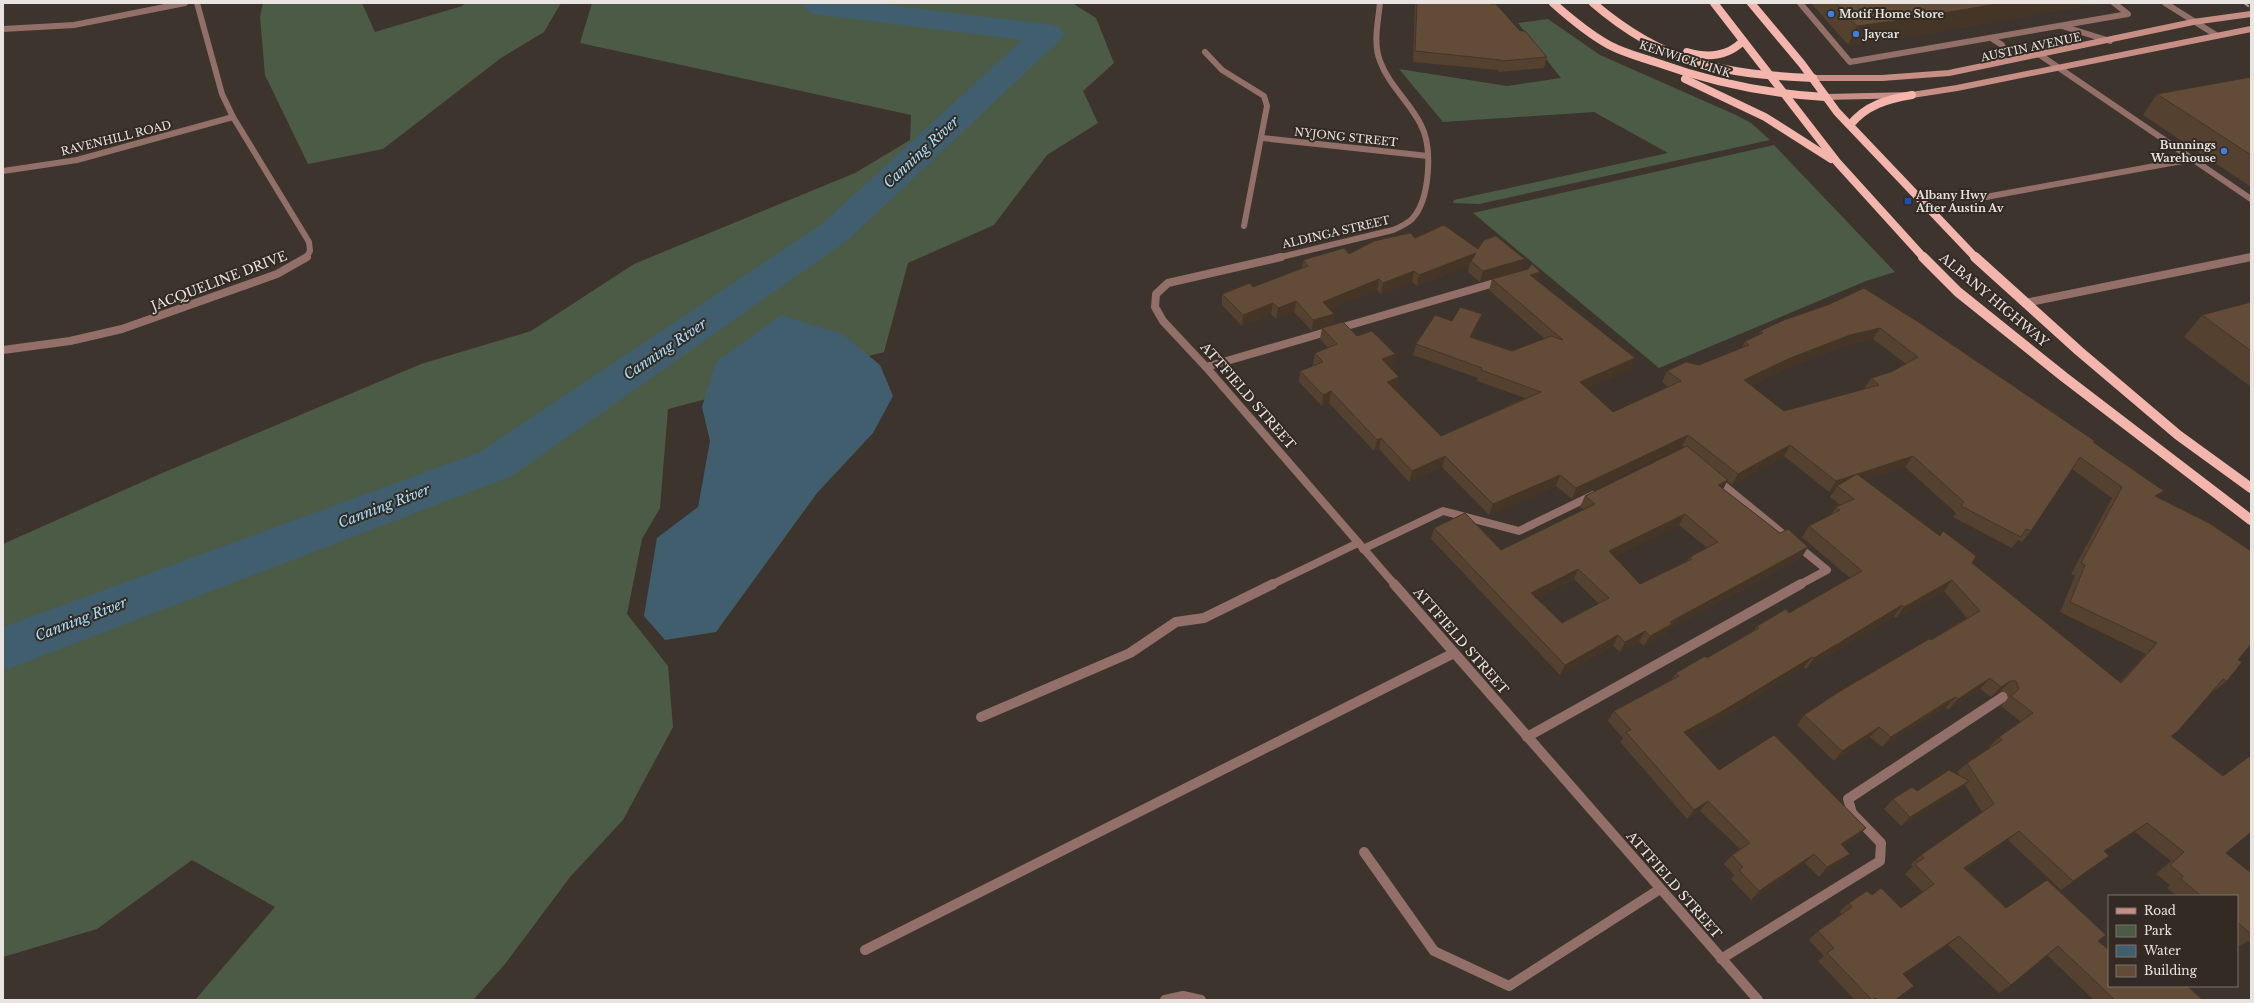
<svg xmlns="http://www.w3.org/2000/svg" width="2254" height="1003" viewBox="0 0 2254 1003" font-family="'Libre Baskerville',serif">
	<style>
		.green { fill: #4c5b46 }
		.water { fill: #415e6e }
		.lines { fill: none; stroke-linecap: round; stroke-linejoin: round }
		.river { fill: #415e6e; fill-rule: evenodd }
		.service-far2 { stroke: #926f69; stroke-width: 6 }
		.service-far1 { stroke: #926f69; stroke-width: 8 }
		.service { stroke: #926f69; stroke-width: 10 }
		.minor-far2 { stroke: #926f69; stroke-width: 6 }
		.minor-far1 { stroke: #926f69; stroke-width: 8 }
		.minor { stroke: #926f69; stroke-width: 10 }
		.secondary { stroke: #c68e85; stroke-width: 6 }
		.trunk-far1 { stroke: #f4b6ac; stroke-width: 8 }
		.trunk { stroke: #f4b6ac; stroke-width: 10 }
		.rail { stroke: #aca6a0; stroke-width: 2; stroke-dasharray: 6 3; stroke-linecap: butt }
		.wall { fill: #544130; fill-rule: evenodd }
		.shaded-wall { fill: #453527 }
		.building { fill: #624c38; stroke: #453527; fill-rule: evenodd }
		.shop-dot { fill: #3f7fe0; stroke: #322a23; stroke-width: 1.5 }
		.transit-dot { fill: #1a4fb4; stroke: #322a23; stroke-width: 1.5 }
		.labels { text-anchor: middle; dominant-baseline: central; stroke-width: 4; stroke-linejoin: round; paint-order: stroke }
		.far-poi-label { font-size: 11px; font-weight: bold; fill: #e9e4df; stroke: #322a23; text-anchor: start }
		.far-street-label { font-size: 11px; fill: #e9e4df; stroke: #322a23 }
		.street-label { font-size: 13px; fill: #e9e4df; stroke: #322a23 }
		.water-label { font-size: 14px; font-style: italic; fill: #a6e0ff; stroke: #322a23 }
	</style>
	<rect width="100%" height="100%" fill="#3d342d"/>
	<g class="green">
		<path d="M263 3H362L375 32 462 6 465 3H561L544 32 501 58 383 149 308 164 265 75 260 17Z"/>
		<path d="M592 3H1072L1096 18 1114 63 1083 91 1098 123 1047 155 994 225 908 263 884 352 668 409 660 508 642 539 627 614 668 666 673 727 623 820 570 877 505 964 473 1000H195L275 907 192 860 97 929 3 957V544L160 474 421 364 531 331 634 264 855 173 910 140 911 115 580 43Z"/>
		<path d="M1548 19 1600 55 1736 115 1751 123 1770 140 1479 204 1453 203 1454 200 1668 153 1594 112 1443 122 1399 69 1507 86 1561 78 1518 23Z"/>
		<path d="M1774 145 1895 272 1866 281 1659 368 1473 213Z"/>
	</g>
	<path class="water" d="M781 315 842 334 880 365 893 396 873 433 817 493 716 632 665 640 644 616 657 538 698 507 710 441 702 407 716 362Z"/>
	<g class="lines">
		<path class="river" d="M801 3H872L1048 24 1059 27 1064 34 1059 41 848 240 512 476 3 671V627L480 452 822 224 1022 40 821 15 810 13Z"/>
		<g class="service-far2">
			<path d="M1800 3 1850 62 2128 14 2114 3"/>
			<path d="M2062 26 2110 41"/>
			<path d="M1991 38 2002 45 2006 53 1999 61 1992 63"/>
			<path d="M2040 55 2251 199"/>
			<path d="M1975 199 2193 159"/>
			<path d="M2248 258 2251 257"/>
		</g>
		<g class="service-far1">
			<path d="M2025 303 2251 257"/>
			<path d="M1206 367 1501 281"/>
			<path d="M1716 479 1827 570 1799 585"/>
			<path d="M1363 549 1443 511 1519 531 1593 495"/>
			<path d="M1271 585 1358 543"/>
		</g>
		<g class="service">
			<path d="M981 717 1130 653 1176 622 1204 618 1273 584"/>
			<path d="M1527 737 1801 584"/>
			<path d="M1364 852 1434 951 1509 986 1660 889"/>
			<path d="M865 950 1454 653"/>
			<path d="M1721 959 1880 861 1881 843 1852 813 1848 799 2003 697"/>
			<path d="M1165 1000 1183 996 1201 1000"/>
		</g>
		<g class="minor-far2">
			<path d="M197 3 222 94 233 117 309 242 310 251 306 258"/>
			<path d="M2165 3 2216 35"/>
			<path d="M3 29 74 25 185 3"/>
			<path d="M1205 52 1222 70 1264 96 1267 106 1244 226"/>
			<path d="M1262 138 1428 156"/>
			<path d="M3 171 77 160 233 117"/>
			<path d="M1277 258 1393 230C1400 227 1407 224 1412 219 1430 200 1433 148 1421 125 1410 102 1389 86 1380 61 1373 43 1378 22 1380 3"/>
		</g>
		<g class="minor-far1">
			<path d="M1281 257 1168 283 1156 294 1155 307 1163 321 1206 367 1395 585"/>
			<path d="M3 350 70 341 122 329 277 274 307 257"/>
		</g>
		<path class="minor" d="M1394 584 1758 1000"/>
		<g class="secondary">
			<path d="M1813 78H1882L1949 73 2193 22 2251 14"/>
			<path d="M1825 97 1912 95 1957 88 2251 29"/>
		</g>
		<g class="trunk-far1">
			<path d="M1553 3C1571 19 1589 34 1609 45 1624 53 1640 57 1655 62 1711 82 1766 94 1825 97"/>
			<path d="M1593 3C1664 64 1722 74 1813 78"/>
			<path d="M1714 3 1837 162 1924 258"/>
			<path d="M1751 3 1802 64 1837 112 1976 258"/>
			<path d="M1687 52C1708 58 1727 57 1743 41"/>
			<path d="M1685 79 1765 117 1831 159"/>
			<path d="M1850 125C1866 105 1888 99 1912 95"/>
		</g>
		<g class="trunk">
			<path d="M1923 257 1958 292 2064 377 2251 520"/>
			<path d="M1975 257 2079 351 2178 435 2251 488"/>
		</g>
		<path class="rail" d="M2244 3 2251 8"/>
	</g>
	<g class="wall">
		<path d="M1415 3H1489L1547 57 1544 68 1499 72 1498 70 1413 62Z"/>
		<path d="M1811 3H2103L1900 38 1848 45Z"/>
		<path d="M2251 77V187L2143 115 2157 94Z"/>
		<path d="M1415 238 1478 249 1521 270 1480 282 1468 272 1469 265 1417 286 1412 282 1381 294 1377 290 1330 309 1334 314 1333 325 1312 331 1294 312 1276 319 1271 314 1242 326 1222 305V294L1253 287 1302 268 1303 260 1349 254Z"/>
		<path d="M1540 272 1538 281 1631 369 1587 388 1613 412 1668 387 1662 382 1667 371 1699 365 1742 348 1745 341 1759 335 1760 331 1830 304 1864 288 2095 441 2094 443 2158 497 2238 660 2227 681 2214 691H2213L2172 736 2226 853 2251 873V944L2248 941 2240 946 2237 943V896H2177L2167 888 2170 885 2156 874 2171 861 2135 832 2105 852 2109 856 2061 890 2008 840 1966 869 2006 908 2098 941 2109 986 2203 1000H2094L2047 955 2011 985 1999 993 1948 945 1904 975 1895 1000H1855L1818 961 1824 956 1809 940 1818 931 1842 914 1839 912 1849 903 1872 895 1901 908 1923 892 1905 874 1913 866 1911 864 1921 855 1982 812 1965 785 1958 791 1901 826 1884 809 1893 799 1959 776 1957 772 1967 763 1990 748 1989 747 1999 737 2021 722 2001 706 2008 698 2006 692H2000L1991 697 1980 689 1948 710 1946 707 1936 713 1882 747 1870 737 1834 761 1797 725 1804 715 1967 618 1944 591 1896 618 1894 616 1806 669 1804 667 1714 723 1688 736 1719 770 1866 828 1857 837 1843 846 1841 863 1819 877 1805 863 1751 900 1731 879 1734 875 1724 864 1732 855 1740 849 1700 811 1687 819 1620 742 1623 738 1608 721 1614 711 1671 680 1676 673 1707 658 1754 630 1757 626 1789 613 1850 578 1802 537 1809 526 1831 515 1836 507 1840 505 1830 497 1835 490 1829 492 1784 456 1732 485 1727 481 1723 489 1780 533 1808 547 1801 558 1669 629 1666 634 1644 646 1639 642 1620 652 1613 646 1560 675 1431 539 1434 528 1501 550 1584 510 1580 507 1585 496 1684 447 1682 446 1572 499 1556 486 1489 515 1442 467 1409 482 1379 449 1374 451 1329 403 1322 406 1299 382 1300 371 1314 365 1313 364 1315 353 1328 348 1320 339 1322 328 1357 336 1395 354 1393 365 1389 366 1399 377 1396 388 1395 389 1441 436 1525 398 1477 381 1478 378 1413 355 1416 344 1452 321 1479 325 1472 337 1512 351 1545 339 1489 290 1492 279ZM1873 339 1906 364 1891 372 1871 378 1864 389 1784 411 1751 385 1782 370 1844 346ZM1905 467 1956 513 1953 517 2012 548 2018 540 2022 542 2031 531 2072 469 2112 498 2071 574 2075 576 2060 612 2146 654 2120 682 1972 563 1865 480ZM1679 525 1707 548 1690 557 1688 560 1640 584 1614 557ZM1574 579 1599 604 1562 623 1537 598Z"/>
		<path d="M2251 302V387L2184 337 2202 315Z"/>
	</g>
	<g class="shaded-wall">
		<path d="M2002 3H2103L1900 38 1848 45 1857 26Z"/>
		<path d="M1476 253 1471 261 1469 265 1417 286 1419 275Z"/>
		<path d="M1525 259 1521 270 1480 282 1483 271Z"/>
		<path d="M1414 271 1412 282 1381 294 1383 283Z"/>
		<path d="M1540 272 1537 283 1530 275Z"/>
		<path d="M1379 279 1377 290 1321 313 1323 302Z"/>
		<path d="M1296 301 1294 312 1276 319 1278 308Z"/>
		<path d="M1273 303 1271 314 1242 326 1243 315Z"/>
		<path d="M1334 314 1333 325 1312 331 1313 320Z"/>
		<path d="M1482 314 1479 325 1467 348 1470 337Z"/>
		<path d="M1880 328 1873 339 1844 346 1782 370 1738 391 1744 380 1788 359 1850 335Z"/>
		<path d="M1395 354 1393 365 1379 370 1382 359Z"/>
		<path d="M1635 358 1631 369 1576 393 1580 382Z"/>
		<path d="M1399 377 1396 388 1385 393 1387 382Z"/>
		<path d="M1331 391 1329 403 1322 406 1323 395Z"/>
		<path d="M1688 435 1682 446 1572 499 1576 488Z"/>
		<path d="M1381 438 1379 449 1374 451 1377 440Z"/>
		<path d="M1790 445 1784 456 1732 485 1738 474Z"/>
		<path d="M1445 456 1442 467 1409 482 1412 471Z"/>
		<path d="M1913 456 1905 467 1840 488 1837 486 1835 490 1829 492 1836 481Z"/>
		<path d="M1560 475 1556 486 1489 515 1493 504Z"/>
		<path d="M1728 480 1722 491 1718 485Z"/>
		<path d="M2164 491 2154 502 2155 496Z"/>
		<path d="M1685 514 1679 525 1604 562 1609 551Z"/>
		<path d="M1808 547 1801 558 1669 629 1666 634 1644 646 1650 636 1670 622Z"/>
		<path d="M1578 569 1574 579 1527 603 1531 593Z"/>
		<path d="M1952 580 1944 591 1896 618 1904 607Z"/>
		<path d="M1902 605 1894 616 1806 669 1814 658Z"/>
		<path d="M1645 631 1639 642 1620 652 1625 642Z"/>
		<path d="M1618 635 1613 646 1560 675 1565 665Z"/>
		<path d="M1812 657 1804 667 1714 723 1677 742 1684 732Z"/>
		<path d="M1990 678 1980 689 1948 710 1958 699Z"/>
		<path d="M2010 681 2000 692 1991 697 2001 687Z"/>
		<path d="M1956 697 1946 707 1882 747 1891 737Z"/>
		<path d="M1879 727 1870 737 1834 761 1842 751Z"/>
		<path d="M1969 781 1958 791 1901 826 1910 817Z"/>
		<path d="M1708 801 1700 811 1687 819 1694 810Z"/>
		<path d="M2147 823 2135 832 2092 861 2104 851Z"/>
		<path d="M1866 828 1857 837 1832 853 1841 844Z"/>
		<path d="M2019 831 2008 840 1954 877 1964 868Z"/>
		<path d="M1814 854 1805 863 1751 900 1759 891Z"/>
		<path d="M1850 854 1841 863 1819 877 1827 867Z"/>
		<path d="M1959 936 1948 945 1893 983 1903 974Z"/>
	</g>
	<g class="building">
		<path d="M1417 3H1489L1490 4H1496L1520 31H1525L1547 57 1502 61 1501 60 1415 51Z"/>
		<path d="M1836 3H2002L1909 19 1857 26Z"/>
		<path d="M2251 77V155L2157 94Z"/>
		<path d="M1444 225 1478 249 1484 240 1496 236 1525 259 1483 271 1471 261 1476 253 1419 275 1414 271 1383 283 1379 279 1323 302 1334 314 1313 320 1296 301 1278 308 1273 303 1243 315 1222 294 1250 283 1253 287 1308 266 1303 260 1344 248 1349 254 1374 241 1410 233 1415 238Z"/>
		<path d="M1532 264 1540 272 1530 275 1635 358 1580 382 1613 412 1681 381 1667 371 1686 362 1699 365 1749 345 1745 341 1763 333 1760 331 1784 320 1830 304 1864 288 1920 323 2095 441 2093 442 2164 491 2155 496 2209 523 2251 551V644L2238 660 2242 662 2227 681 2223 679 2178 731 2171 736 2223 776 2251 755V832L2226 853 2251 873V934L2237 922V896H2201L2181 879 2183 876 2170 865 2184 852 2147 823 2104 851 2109 856 2073 881 2019 831 1964 868 2006 908 2047 880 2106 935 2098 941 2109 950V986H2187L2203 1000H2115L2058 946 2011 985 1959 936 1903 974 1914 986 1895 1000H1878L1876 998 1872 1000 1827 953 1834 948 1818 931 1852 907 1849 903 1867 891 1872 895 1881 888 1901 908 1934 884 1915 864 1924 858 1921 855 1994 804 1967 763 2002 740 1999 737 2033 713 2011 696 2019 689 2016 681H2010L2001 687 1990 678 1958 699 1956 697 1946 702 1891 737 1879 727 1842 751 1804 715 1837 693 1929 639 1931 640 1980 611 1952 580 1904 607 1902 605 1814 658 1812 657 1721 712 1684 732 1719 770 1774 735 1866 828 1841 844 1850 854 1827 867 1814 854 1759 891 1739 870 1743 867 1732 855 1750 843 1708 801 1694 810 1626 732 1631 730 1614 711 1679 676 1676 673 1705 656 1707 658 1759 628 1757 626 1786 609 1789 613 1862 571 1809 526 1840 510 1836 507 1854 499 1837 486 1857 474 1940 536 1943 531 1976 556 1972 563 2121 683 2157 643 2070 602 2085 565 2081 563 2122 487 2080 457 2031 531 2026 529 2021 537 1961 506 1964 502 1913 456 1836 481 1790 445 1738 474 1688 435 1576 488 1560 475 1493 504 1445 456 1412 471 1381 438 1377 440 1331 391 1323 395 1300 371 1323 362 1315 353 1337 344 1322 328 1343 322 1357 336 1372 331 1395 354 1382 359 1399 377 1387 382 1441 436 1541 392 1481 370 1482 368 1416 344 1435 315 1452 321 1460 307 1482 314 1470 337 1512 351 1551 336 1563 340 1492 279 1528 269ZM1880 328 1918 357 1891 372 1871 378 1879 385 1784 411 1744 380 1788 359 1850 335Z"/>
		<path d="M2251 302V351L2202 315Z"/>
		<path d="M1687 446 1728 480 1718 485 1780 533 1788 529 1808 547 1670 622 1672 624 1650 636 1645 631 1625 642 1618 635 1565 665 1434 528 1465 513 1501 550 1595 504 1585 496ZM1685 514 1718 542 1690 557 1692 559 1640 584 1609 551ZM1578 569 1609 598 1562 623 1531 593Z"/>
		<path d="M1949 770 1969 781 1910 817 1893 799 1912 787 1917 791Z"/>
	</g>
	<g class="shop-dot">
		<circle cx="1831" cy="14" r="4"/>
		<circle cx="1856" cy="34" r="4"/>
		<circle cx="2224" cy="151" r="4"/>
	</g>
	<rect class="transit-dot" x="1904" y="197" width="8" height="8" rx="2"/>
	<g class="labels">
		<g class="far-poi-label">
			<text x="1839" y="14">Motif Home Store</text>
			<text x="1864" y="34">Jaycar</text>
			<text x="2216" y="145" text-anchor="end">Bunnings<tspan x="2216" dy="13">Warehouse</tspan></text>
			<text x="1916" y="195">Albany Hwy<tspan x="1916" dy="13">After Austin Av</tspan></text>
		</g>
		<g class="far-street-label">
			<text transform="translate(2031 47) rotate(-12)">AUSTIN AVENUE</text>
			<text transform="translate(1685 59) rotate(18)">KENWICK LINK</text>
			<text transform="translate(1346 137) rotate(6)">NYJONG STREET</text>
			<text transform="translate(116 138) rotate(-14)">RAVENHILL ROAD</text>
			<text transform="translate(1336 232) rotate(-13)">ALDINGA STREET</text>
		</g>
		<g class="street-label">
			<text transform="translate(219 281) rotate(-21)">JACQUELINE DRIVE</text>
			<text transform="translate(1994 300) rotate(40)">ALBANY HIGHWAY</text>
			<text transform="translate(1248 396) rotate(49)">ATTFIELD STREET</text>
			<text transform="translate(1461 641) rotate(49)">ATTFIELD STREET</text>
			<text transform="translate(1674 885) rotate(49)">ATTFIELD STREET</text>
		</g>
		<g class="water-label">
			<text transform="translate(921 152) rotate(-43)">Canning River</text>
			<text transform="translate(665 349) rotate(-34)">Canning River</text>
			<text transform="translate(384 506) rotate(-21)">Canning River</text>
			<text transform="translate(81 619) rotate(-21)">Canning River</text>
		</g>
	</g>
	<rect width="2254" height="1003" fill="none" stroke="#e9e4df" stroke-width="8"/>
	<rect x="2108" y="895" width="130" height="92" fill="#322a23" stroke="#7b746e"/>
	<rect x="2116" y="908" width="20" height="6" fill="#c68e85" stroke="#7b746e"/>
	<text x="2144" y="915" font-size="12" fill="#e9e4df">Road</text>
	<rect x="2116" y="925" width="20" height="12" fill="#4c5b46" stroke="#7b746e"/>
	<text x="2144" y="935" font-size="12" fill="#e9e4df">Park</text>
	<rect x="2116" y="945" width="20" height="12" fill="#415e6e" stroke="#7b746e"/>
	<text x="2144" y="955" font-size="12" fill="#e9e4df">Water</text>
	<rect x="2116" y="965" width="20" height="12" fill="#624c38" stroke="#7b746e"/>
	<text x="2144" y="975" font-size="12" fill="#e9e4df">Building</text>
</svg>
